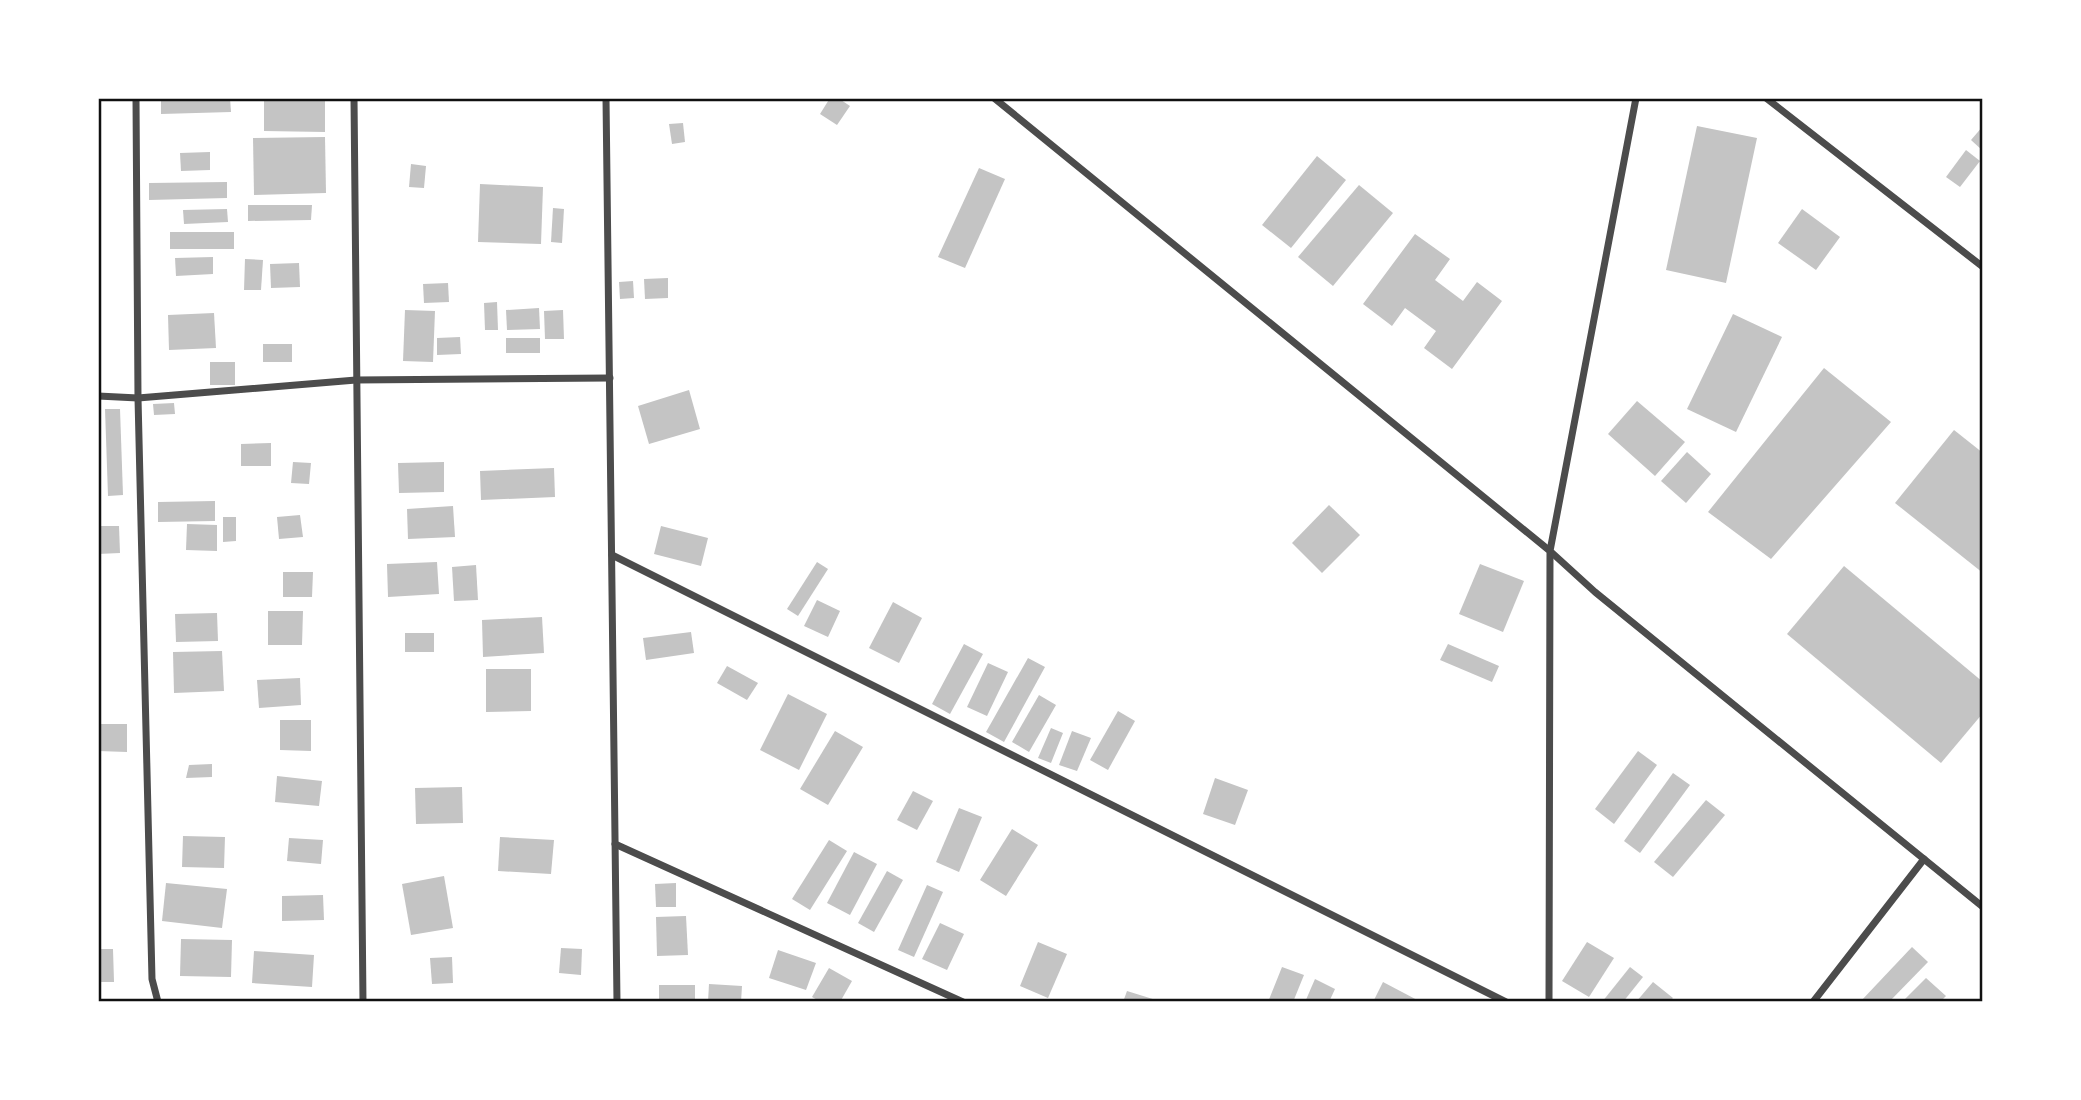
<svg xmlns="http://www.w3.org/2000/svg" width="2081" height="1100" viewBox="0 0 2081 1100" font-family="Literata,serif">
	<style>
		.building { fill: #c4c4c4 }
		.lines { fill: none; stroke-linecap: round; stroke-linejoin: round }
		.minor { stroke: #4c4c4c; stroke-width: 7 }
		.neatline { fill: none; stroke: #111; stroke-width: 2.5 }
	</style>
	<rect width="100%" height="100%" fill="#fff"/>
	<g class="building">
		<path d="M161 98H230L231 112 161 114Z"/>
		<path d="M830 98H838L850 106 837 125 820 114Z"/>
		<path d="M264 99 325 100V132L264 131Z"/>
		<path d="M683 123 685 142 672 144 669 124Z"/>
		<path d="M1697 126 1757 138 1726 283 1666 270Z"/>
		<path d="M1983 126V151L1971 140Z"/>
		<path d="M325 137 326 193 254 195 253 138Z"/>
		<path d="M1966 150 1980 161 1960 187 1946 177Z"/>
		<path d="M210 152V170L181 171 180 153Z"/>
		<path d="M1317 156 1346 180 1291 248 1262 225Z"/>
		<path d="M411 164 426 166 424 188 409 187Z"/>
		<path d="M979 168 1005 179 965 268 938 257Z"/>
		<path d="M227 182V198L149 200V183Z"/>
		<path d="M480 184 543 187 541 244 478 242Z"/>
		<path d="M1359 185 1393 213 1333 286 1298 257Z"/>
		<path d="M248 205H312L311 220 248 221Z"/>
		<path d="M553 208 564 209 562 243 551 242Z"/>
		<path d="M227 209 228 222 184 224 183 210Z"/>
		<path d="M1802 209 1840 237 1816 270 1778 243Z"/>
		<rect x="170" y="232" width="64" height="17"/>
		<path d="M1415 234 1450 259 1435 280 1463 301 1477 282 1502 301 1452 369 1424 348 1436 331 1405 308 1392 326 1363 304Z"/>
		<path d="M213 257V274L176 276 175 258Z"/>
		<path d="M245 259 263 260 261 290H244Z"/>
		<path d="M299 263 300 287 271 288 270 264Z"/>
		<path d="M668 278V298L645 299 644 279Z"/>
		<path d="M633 281 634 298 620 299 619 282Z"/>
		<path d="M448 283 449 302 424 303 423 284Z"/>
		<path d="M497 302 498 330H485L484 303Z"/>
		<path d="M539 308 540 329 507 330 506 310Z"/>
		<path d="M405 310 435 311 433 362 403 361Z"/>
		<path d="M563 310 564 339H545L544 311Z"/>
		<path d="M214 313 216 348 169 350 168 315Z"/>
		<path d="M1733 314 1782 337 1736 432 1687 409Z"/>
		<path d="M460 337 461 354 437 355V338Z"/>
		<rect x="506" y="338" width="34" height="15"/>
		<rect x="263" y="344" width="29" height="18"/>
		<rect x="210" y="362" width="25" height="23"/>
		<path d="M1824 368 1891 422 1771 559 1708 512Z"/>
		<path d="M689 390 700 429 649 444 638 406Z"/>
		<path d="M1637 401 1685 442 1655 476 1608 434Z"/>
		<path d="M174 403 175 414 154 415 153 404Z"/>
		<path d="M105 409H120L123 495 108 496Z"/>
		<path d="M1954 430 1983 453V573L1895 503Z"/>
		<path d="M271 443V466H241V444Z"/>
		<path d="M1687 452 1711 474 1686 503 1661 481Z"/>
		<path d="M293 462 311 463 309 484 291 483Z"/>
		<path d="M444 462V492L399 493 398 463Z"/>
		<path d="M554 468 555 497 481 500 480 471Z"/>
		<path d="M215 501V521L158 522V502Z"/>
		<path d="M1329 505 1360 535 1322 573 1292 543Z"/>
		<path d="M453 506 455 537 408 539 407 509Z"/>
		<path d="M300 515 303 537 279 539 277 517Z"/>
		<path d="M223 517H236V541L223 542Z"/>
		<path d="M187 524 217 525V551L186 550Z"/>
		<path d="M98 526H119L120 553 98 554Z"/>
		<path d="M661 526 708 538 701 566 654 554Z"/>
		<path d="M437 562 439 594 388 597 387 564Z"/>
		<path d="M817 562 828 569 798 616 787 609Z"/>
		<path d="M1480 564 1524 581 1503 632 1459 614Z"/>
		<path d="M476 565 478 600 454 601 452 567Z"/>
		<path d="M1844 566 1983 682V713L1941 763 1787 634Z"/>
		<path d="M283 572H313L312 597H283Z"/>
		<path d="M817 600 840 611 828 637 804 626Z"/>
		<path d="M893 602 922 618 899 663 869 648Z"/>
		<path d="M268 611H303L302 645H268Z"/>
		<path d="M217 613 218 641 176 642 175 614Z"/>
		<path d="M542 617 544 653 483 657 482 620Z"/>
		<path d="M691 632 694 653 646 660 643 638Z"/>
		<rect x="405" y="633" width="29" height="19"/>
		<path d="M964 644 983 654 950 714 932 704Z"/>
		<path d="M1448 644 1499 666 1492 682 1440 660Z"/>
		<path d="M222 651 224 691 174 693 173 652Z"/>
		<path d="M1028 658 1045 667 1004 742 986 732Z"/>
		<path d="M988 663 1008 672 987 716 967 707Z"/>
		<path d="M727 666 758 683 747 700 717 683Z"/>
		<path d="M486 669H531V711L486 712Z"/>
		<path d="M300 678 301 705 259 708 257 680Z"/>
		<path d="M788 694 827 714 799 770 760 750Z"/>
		<path d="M1039 695 1056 705 1029 752 1012 742Z"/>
		<path d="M1118 711 1135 721 1108 770 1090 760Z"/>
		<path d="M280 720H311V751L280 750Z"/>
		<path d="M98 724H127V752L98 751Z"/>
		<path d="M1051 728 1063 733 1051 763 1038 758Z"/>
		<path d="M835 731 863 747 828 805 800 789Z"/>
		<path d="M1072 731 1091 738 1077 771 1059 765Z"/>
		<path d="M1638 751 1657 765 1614 824 1595 809Z"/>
		<path d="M212 764V777L186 778 189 765Z"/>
		<path d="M1673 773 1690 785 1640 853 1624 841Z"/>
		<path d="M277 776 322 781 319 806 275 802Z"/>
		<path d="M1215 778 1248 790 1235 825 1203 814Z"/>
		<path d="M462 787 463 823 416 824 415 788Z"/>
		<path d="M913 791 933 801 917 830 897 820Z"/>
		<path d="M1706 800 1725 815 1673 877 1654 862Z"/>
		<path d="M959 808 982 817 959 872 936 862Z"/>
		<path d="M1012 829 1038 845 1006 896 980 880Z"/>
		<path d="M183 836 225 837 224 868 182 867Z"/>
		<path d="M500 837 554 840 551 874 498 871Z"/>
		<path d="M289 838 323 840 321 864 287 861Z"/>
		<path d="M829 840 847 851 810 910 792 899Z"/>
		<path d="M854 852 877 864 850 915 827 903Z"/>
		<path d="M887 871 903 880 874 932 858 923Z"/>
		<path d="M444 876 453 928 411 935 402 884Z"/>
		<path d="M166 883 227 889 222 928 162 921Z"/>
		<path d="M676 883V907H656L655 884Z"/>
		<path d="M927 885 943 892 914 957 898 950Z"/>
		<path d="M323 895 324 920 282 921V896Z"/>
		<path d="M686 916 688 955 657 956 656 917Z"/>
		<path d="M940 923 964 934 947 970 922 959Z"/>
		<path d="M181 939 232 940 231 977 180 976Z"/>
		<path d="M1038 942 1067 954 1048 998 1020 986Z"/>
		<path d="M1587 942 1614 958 1589 997 1562 981Z"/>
		<path d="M1912 947 1928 962 1889 1002H1860Z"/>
		<path d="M561 948 582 949 581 975 559 973Z"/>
		<path d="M98 949H113L114 982H98Z"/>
		<path d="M778 950 816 963 806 990 769 978Z"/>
		<path d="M254 951 314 955 312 987 252 983Z"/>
		<path d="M452 957 453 983 432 984 430 958Z"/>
		<path d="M1282 967 1304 975 1293 1002H1268Z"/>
		<path d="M1630 967 1643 977 1623 1002H1602Z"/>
		<path d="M829 968 852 981 840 1002H821L812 997Z"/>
		<path d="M1926 978 1946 996 1940 1002H1902Z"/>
		<path d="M1315 979 1335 989 1329 1002H1305Z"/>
		<path d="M1383 982 1421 1002H1373Z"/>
		<path d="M1653 982 1673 998 1669 1002H1636Z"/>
		<path d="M709 984 742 986 741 1002H708Z"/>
		<rect x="659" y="985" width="36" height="17"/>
		<path d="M1127 991 1156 1000 1155 1002H1123Z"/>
	</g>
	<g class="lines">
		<g class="minor">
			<path d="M136 98 138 398 152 979 158 1002"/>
			<path d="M354 98 363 1002"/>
			<path d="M606 98 617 1002"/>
			<path d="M994 98 1550 551 1549 1002"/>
			<path d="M1636 98 1550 551 1595 592 1983 907"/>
			<path d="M1766 98 1983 267"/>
			<path d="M98 396 138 398 356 380 610 378"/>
			<path d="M612 555 1506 1002"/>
			<path d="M615 844 963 1002"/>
			<path d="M1813 1002 1924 859"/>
		</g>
	</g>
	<rect width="2081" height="1100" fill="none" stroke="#ffffff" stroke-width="200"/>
	<rect x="100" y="100" width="1881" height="900" class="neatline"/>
</svg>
